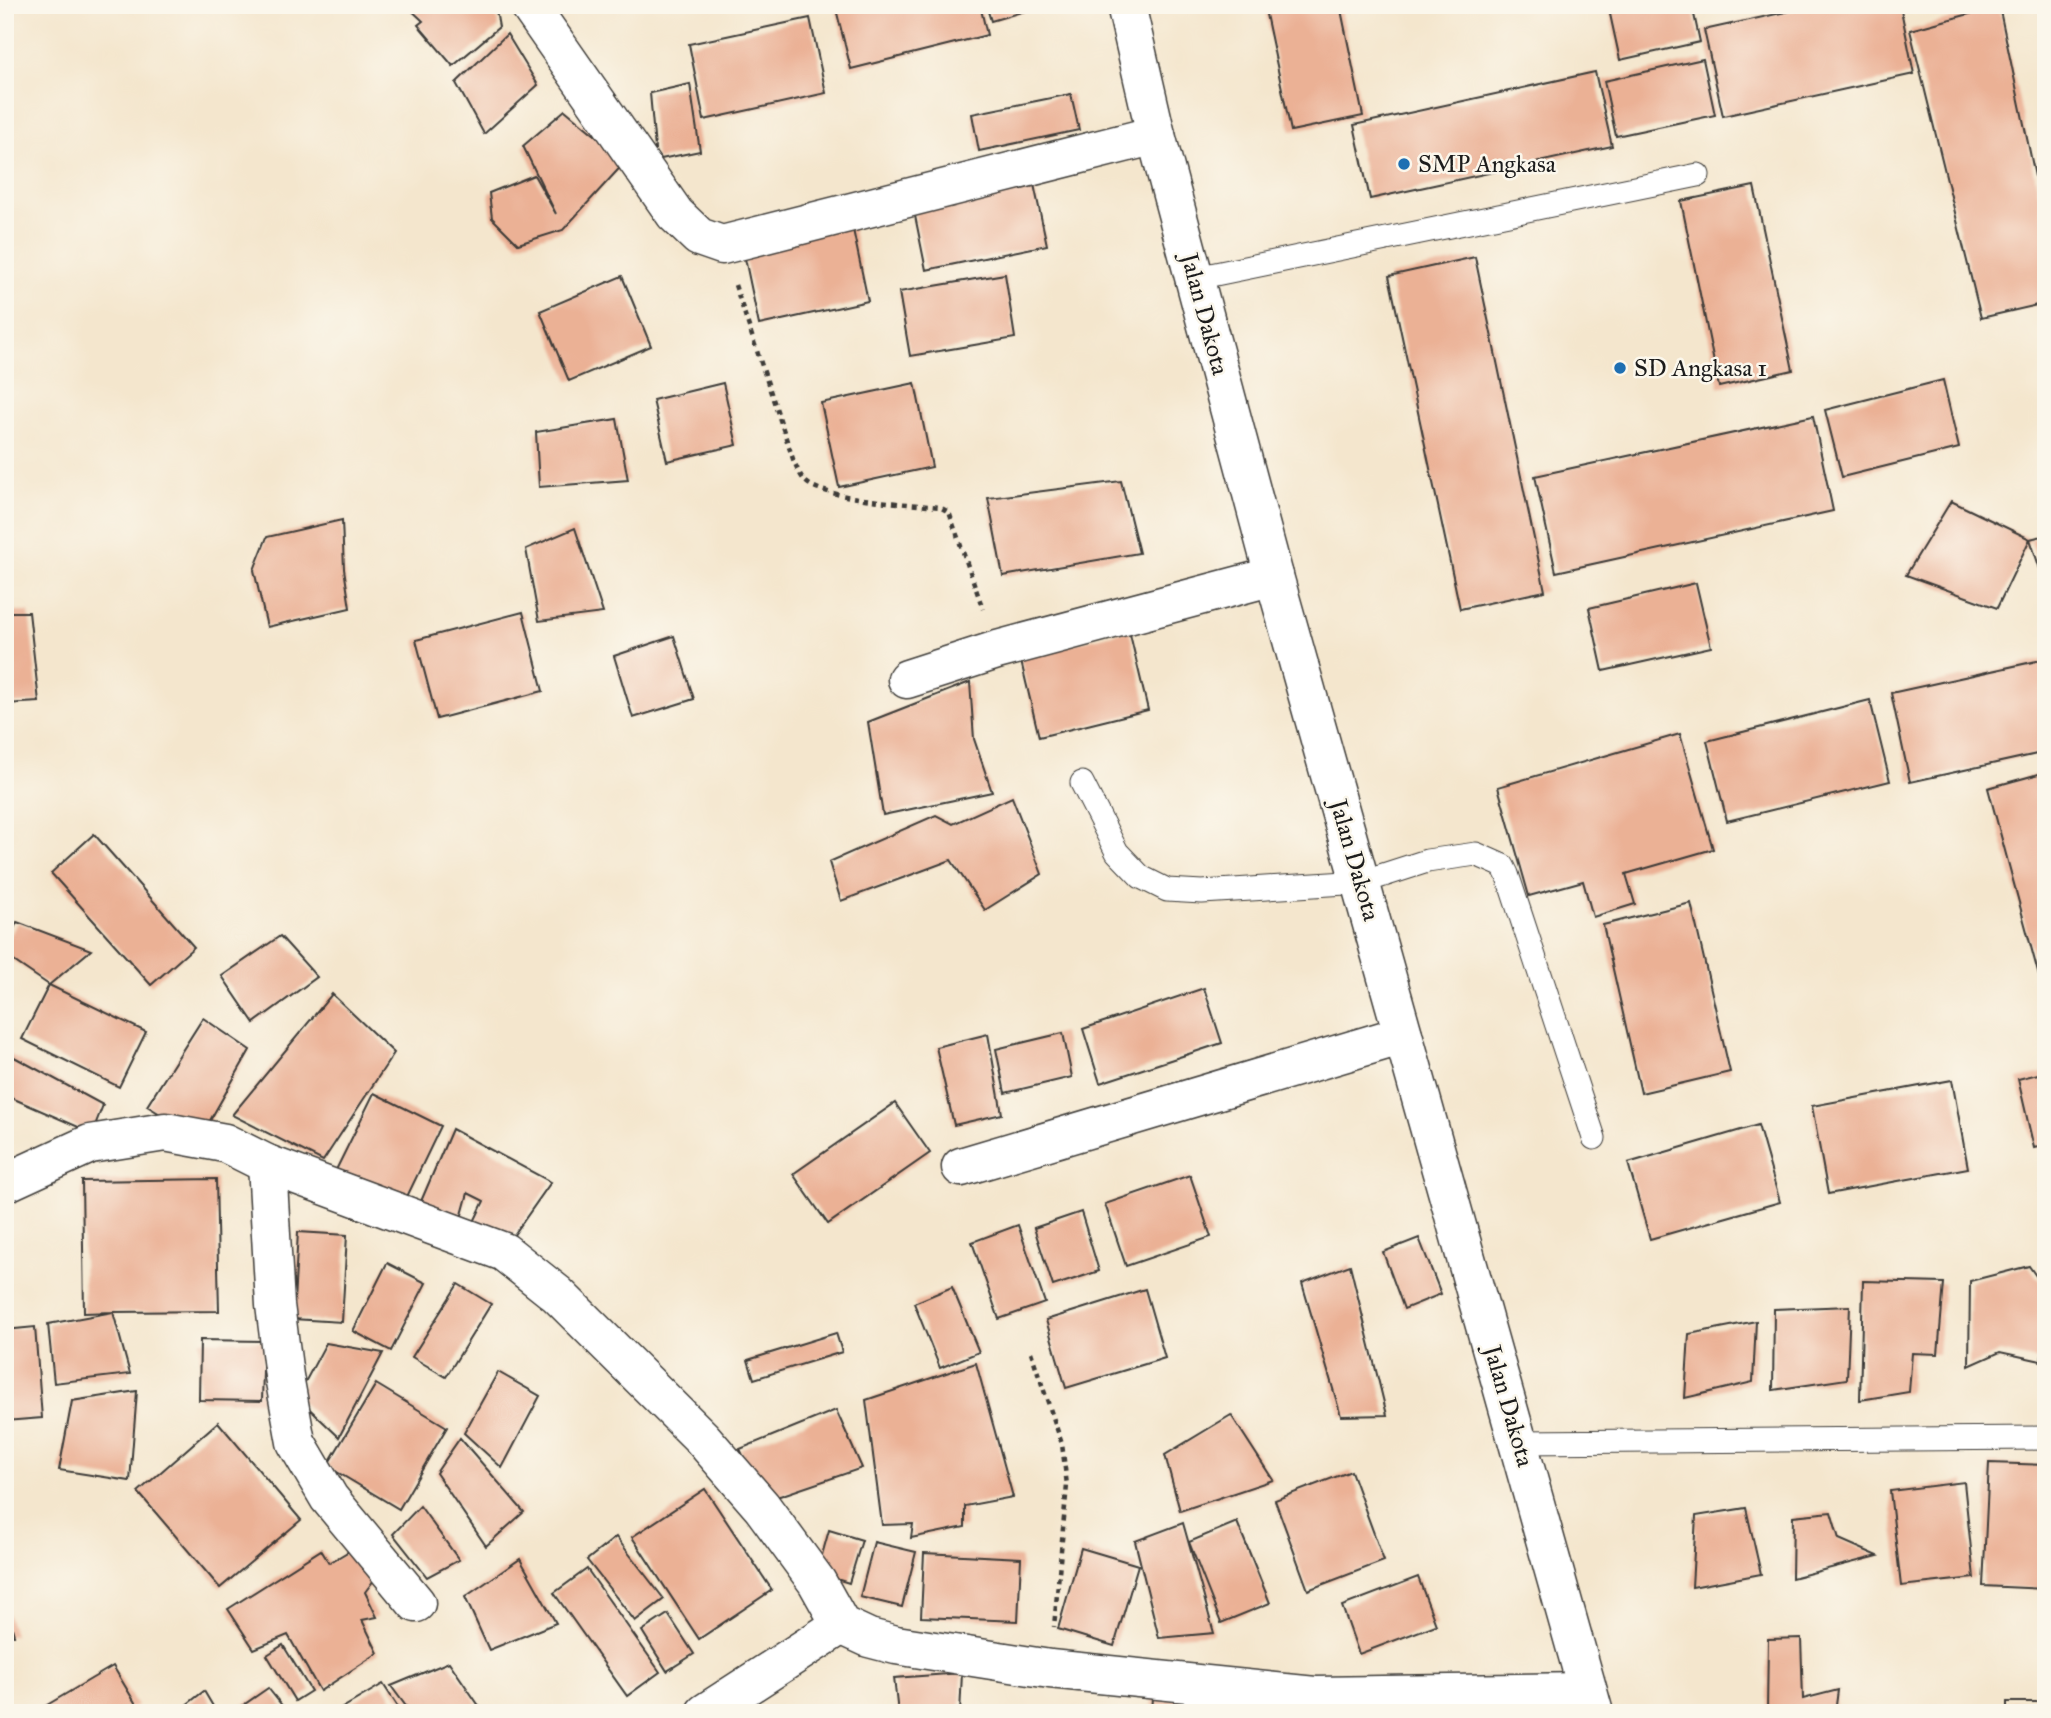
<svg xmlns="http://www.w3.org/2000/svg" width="2051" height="1718" viewBox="0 0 2051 1718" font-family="'IM FELL Great Primer',serif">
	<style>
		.building { fill: #ebb195 }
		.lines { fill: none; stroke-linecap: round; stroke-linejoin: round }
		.lane-casing { stroke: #3c3a37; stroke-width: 25 }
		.street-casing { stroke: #3c3a37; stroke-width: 41 }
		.path { stroke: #3c3a37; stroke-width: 4.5; stroke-dasharray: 5 5; stroke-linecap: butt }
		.lane { stroke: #fff; stroke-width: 23 }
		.street { stroke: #fff; stroke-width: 38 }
		.poi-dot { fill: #1f6fb2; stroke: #fbf7ec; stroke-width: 2.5 }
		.labels { text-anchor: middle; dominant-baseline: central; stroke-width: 5; stroke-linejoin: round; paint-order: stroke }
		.poi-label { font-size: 24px; fill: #1c1c1c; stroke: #fbf7ec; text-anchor: start }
		.street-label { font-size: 24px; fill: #1c1c1c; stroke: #fbf7ec }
	</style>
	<rect width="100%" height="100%" fill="#fbf7ec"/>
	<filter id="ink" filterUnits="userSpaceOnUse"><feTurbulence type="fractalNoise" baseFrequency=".0143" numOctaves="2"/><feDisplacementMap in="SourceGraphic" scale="14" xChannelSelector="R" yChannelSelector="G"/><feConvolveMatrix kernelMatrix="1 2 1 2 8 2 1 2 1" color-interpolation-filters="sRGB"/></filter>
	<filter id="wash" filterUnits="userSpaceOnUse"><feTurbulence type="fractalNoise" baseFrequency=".00686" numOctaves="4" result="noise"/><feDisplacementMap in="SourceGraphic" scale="28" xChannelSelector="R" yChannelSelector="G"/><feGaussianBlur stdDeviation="1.57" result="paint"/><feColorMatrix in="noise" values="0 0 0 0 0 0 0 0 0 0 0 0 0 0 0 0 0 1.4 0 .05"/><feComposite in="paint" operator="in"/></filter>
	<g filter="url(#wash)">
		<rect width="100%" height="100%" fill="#f4e6cd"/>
		<g id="blocks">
			<g class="building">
				<path d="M406 5H495L499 27 453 66 418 25 423 21Z"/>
				<path d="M542 5H567L553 22Z"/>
				<path d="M835 5H980L987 35 851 69Z"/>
				<path d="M986 5H1041L1042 6 991 21Z"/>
				<path d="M1264 5H1340L1363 116 1291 131Z"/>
				<path d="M1608 5H1692L1700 42 1620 60Z"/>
				<path d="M1817 5H1900L1914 74 1723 116 1704 30Z"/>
				<path d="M1999 6 2046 228V303L1981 318 1910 30Z"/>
				<path d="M810 18 826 93 704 120 689 44Z"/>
				<path d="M507 34 538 85 484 134 456 83Z"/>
				<path d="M1703 59 1715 115 1616 136 1604 81Z"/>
				<path d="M1595 72 1612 146 1370 199 1354 125Z"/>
				<path d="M690 84 700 151 656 160 650 93Z"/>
				<path d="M1071 94 1079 130 979 151 972 114Z"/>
				<path d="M565 110 626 161 563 230 518 244 492 218 489 193 534 175 556 214 523 146Z"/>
				<path d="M1032 175 1047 245 926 270 912 201Z"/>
				<path d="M1754 186 1793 370 1719 387 1681 201Z"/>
				<path d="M851 220 868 301 759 325 742 244Z"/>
				<path d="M1475 257 1545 591 1460 609 1389 276Z"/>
				<path d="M1005 274 1015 338 910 356 899 292Z"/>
				<path d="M622 276 651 346 569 381 540 311Z"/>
				<path d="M1943 380 1959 448 1842 477 1825 410Z"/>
				<path d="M723 383 737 445 667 461 653 400Z"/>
				<path d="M915 383 932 467 839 487 821 403Z"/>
				<path d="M1813 416 1833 511 1556 572 1535 476Z"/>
				<path d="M617 419 628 480 539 487 536 432Z"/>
				<path d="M1121 481 1139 553 1003 576 988 498Z"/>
				<path d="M1951 501 2030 539 1997 608 1906 575Z"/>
				<path d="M342 520 344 569 350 608 267 627 254 570 267 537Z"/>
				<path d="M575 528 603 613 539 621 526 549Z"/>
				<path d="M2046 535V584H2045L2030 539Z"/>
				<path d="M1696 583 1711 647 1603 671 1589 608Z"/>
				<path d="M5 612H29L39 702 5 704Z"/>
				<path d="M523 612 543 691 437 719 416 640Z"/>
				<path d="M1129 630 1148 710 1039 737 1020 657Z"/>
				<path d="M674 636 694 699 633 718 614 656Z"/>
				<path d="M2046 659V752L1910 782 1891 693Z"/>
				<path d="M970 682 974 739 992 792 883 815 868 722Z"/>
				<path d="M1870 700 1890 781 1727 821 1707 741Z"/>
				<path d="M1680 734 1713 849 1626 874 1635 904 1593 917 1583 881 1529 896 1498 787Z"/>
				<path d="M2046 772V990L2043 991 1988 788Z"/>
				<path d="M1012 797 1042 874 985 910 951 860 841 901 829 862 936 815 953 824Z"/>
				<path d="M94 834 194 947 151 985 51 873Z"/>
				<path d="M1691 903 1730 1072 1641 1093 1603 925Z"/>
				<path d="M17 922 91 950 49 985 146 1032 119 1087 22 1039 49 985 5 955V947Z"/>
				<path d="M280 936 317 977 254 1023 222 976Z"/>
				<path d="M1204 988 1222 1043 1100 1083 1083 1029Z"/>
				<path d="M332 994 394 1053 323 1161 232 1115Z"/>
				<path d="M203 1018 250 1050 200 1138 147 1106Z"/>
				<path d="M1063 1033 1072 1077 1005 1093 996 1049Z"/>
				<path d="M988 1034 1002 1114 954 1125 936 1047Z"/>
				<path d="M5 1052 103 1105 92 1133 5 1095Z"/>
				<path d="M2046 1072V1145L2034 1148 2018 1079Z"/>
				<path d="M1952 1080 1968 1168 1828 1194 1812 1106Z"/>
				<path d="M374 1093 441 1126 404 1203 336 1170Z"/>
				<path d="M895 1103 930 1153 828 1224 793 1174Z"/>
				<path d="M1758 1125 1780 1202 1650 1239 1628 1163Z"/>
				<path d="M452 1129 551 1182 511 1239 473 1224 484 1201 468 1193 460 1222 419 1206Z"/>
				<path d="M1190 1175 1211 1237 1126 1266 1105 1204Z"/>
				<path d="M216 1179 219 1311 113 1312 130 1374 54 1383 48 1324 113 1312 84 1313 82 1181Z"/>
				<path d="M1081 1212 1099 1271 1053 1286 1034 1228Z"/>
				<path d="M1018 1225 1045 1303 999 1319 972 1242Z"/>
				<path d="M298 1232 347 1235 342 1322 293 1319Z"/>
				<path d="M1419 1238 1441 1294 1404 1309 1383 1252Z"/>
				<path d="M387 1263 426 1283 391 1351 353 1331Z"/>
				<path d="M1350 1265 1387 1415 1341 1416 1302 1283Z"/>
				<path d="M2029 1266 2046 1290V1330L2041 1361 2000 1352 1969 1366 1970 1281Z"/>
				<path d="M1863 1281 1944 1283 1938 1354 1912 1353 1909 1392 1860 1400Z"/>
				<path d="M458 1284 491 1304 446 1377 412 1357Z"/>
				<path d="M952 1287 979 1352 940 1368 914 1303Z"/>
				<path d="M1145 1289 1165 1358 1066 1388 1046 1320Z"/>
				<path d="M1850 1306 1847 1379 1773 1390 1774 1309Z"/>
				<path d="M1756 1321 1753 1382 1685 1398 1689 1334Z"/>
				<path d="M35 1327 42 1418 5 1421V1330Z"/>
				<path d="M836 1333 842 1352 754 1379 748 1360Z"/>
				<path d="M200 1340 264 1341 262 1401 199 1400Z"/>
				<path d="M326 1343 383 1353 339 1437 297 1397Z"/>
				<path d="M976 1363 1013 1497 965 1506V1527L911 1538 913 1524 882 1525 866 1400Z"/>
				<path d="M498 1372 540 1396 502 1468 464 1433Z"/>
				<path d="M376 1384 447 1427 399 1509 327 1466Z"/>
				<path d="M137 1391 130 1481 59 1470 72 1401Z"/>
				<path d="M836 1410 862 1468 765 1501 740 1449Z"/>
				<path d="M1231 1415 1273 1480 1180 1511 1165 1455Z"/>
				<path d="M218 1422 301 1520 220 1588 138 1492Z"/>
				<path d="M460 1438 524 1512 486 1546 436 1473Z"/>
				<path d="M1989 1463 2046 1465V1589L1983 1586Z"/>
				<path d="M1351 1471 1384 1561 1308 1590 1275 1500Z"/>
				<path d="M1964 1482 1974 1578 1901 1586 1890 1491Z"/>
				<path d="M705 1489 772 1590 699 1639 632 1537Z"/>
				<path d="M420 1506 459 1560 427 1577 393 1534Z"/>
				<path d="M1746 1508 1761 1574 1692 1587 1696 1516Z"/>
				<path d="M1831 1512 1839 1539 1878 1556 1792 1578 1793 1516Z"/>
				<path d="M1237 1522 1270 1603 1221 1623 1189 1542Z"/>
				<path d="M1183 1523 1214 1633 1159 1638 1135 1541Z"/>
				<path d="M829 1530 862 1540 849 1583 817 1573Z"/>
				<path d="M616 1537 664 1599 635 1621 587 1560Z"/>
				<path d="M874 1542 916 1552 902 1607 860 1597Z"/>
				<path d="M356 1547 374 1580 365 1592 377 1617 362 1620 378 1653 320 1691 288 1635 254 1649 228 1609 321 1550 329 1563Z"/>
				<path d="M1081 1548 1138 1565 1114 1646 1058 1629Z"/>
				<path d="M924 1553 1021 1558 1018 1621 921 1617Z"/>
				<path d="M520 1559 556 1623 489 1650 465 1597Z"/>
				<path d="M587 1569 660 1672 627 1696 554 1593Z"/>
				<path d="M1418 1577 1436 1625 1359 1654 1342 1606Z"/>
				<path d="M6 1607 14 1635 5 1637V1608Z"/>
				<path d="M668 1614 694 1654 667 1671 642 1631Z"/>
				<path d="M1801 1638 1803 1699 1838 1690 1835 1713H1767L1768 1639Z"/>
				<path d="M283 1645 311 1691 295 1701 267 1655Z"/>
				<path d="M449 1662 484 1713H411L391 1686Z"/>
				<path d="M113 1666 137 1706 125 1713H45L42 1708Z"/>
				<path d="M962 1673 960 1713H898L894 1678Z"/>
				<path d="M383 1684 402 1713H334Z"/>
				<path d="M268 1688 288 1713H232Z"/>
				<path d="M204 1691 217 1713H176Z"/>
				<path d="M1152 1697 1223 1701 1222 1713H1151Z"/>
				<rect x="2007" y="1702" width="39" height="11"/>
			</g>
		</g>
	</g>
	<g filter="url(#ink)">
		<use href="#blocks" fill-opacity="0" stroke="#3c3a37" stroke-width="2"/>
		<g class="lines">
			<g class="lane-casing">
				<g id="lane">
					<path d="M1196 278 1698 175"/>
					<path d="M1082 783 1117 852 1141 877 1167 890 1202 892 1362 882 1427 861 1476 854 1503 866 1507 874 1594 1138"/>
					<path d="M1519 1442 2046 1438"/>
				</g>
			</g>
			<g class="street-casing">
				<g id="street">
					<path d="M529 5 675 214 699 237 722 245 1156 135"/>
					<path d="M1126 5 1156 135 1274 576 1594 1713"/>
					<path d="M907 679 997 650 1274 576"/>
					<path d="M267 1164 275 1305 284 1376 296 1442 329 1498 416 1603"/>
					<path d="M961 1167 1403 1035"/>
					<path d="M5 1183 90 1144 165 1132 225 1143 267 1164 504 1252 557 1294 702 1438 762 1507 817 1582 841 1625 869 1638 896 1645 1050 1669 1315 1696 1586 1692"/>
					<path d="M705 1713 841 1625"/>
				</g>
			</g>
			<g class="path">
				<path d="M735 285 794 462C797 467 800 476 805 481 822 499 912 504 939 507L949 512 983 609"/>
				<path d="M1031 1352 1062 1444 1067 1485 1054 1627"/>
			</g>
			<use href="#lane" class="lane"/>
			<use href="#street" class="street"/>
		</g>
	</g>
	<g class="poi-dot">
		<circle cx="1404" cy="164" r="7"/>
		<circle cx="1620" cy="368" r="7"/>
	</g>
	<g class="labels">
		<g class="poi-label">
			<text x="1418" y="164">SMP Angkasa</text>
			<text x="1634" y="368">SD Angkasa 1</text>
		</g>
		<g class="street-label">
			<text transform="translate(1205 314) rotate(75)">Jalan Dakota</text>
			<text transform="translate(1355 860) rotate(74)">Jalan Dakota</text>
			<text transform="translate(1509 1406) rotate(74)">Jalan Dakota</text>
		</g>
	</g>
	<rect width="2051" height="1718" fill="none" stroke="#fbf7ec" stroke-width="28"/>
</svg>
